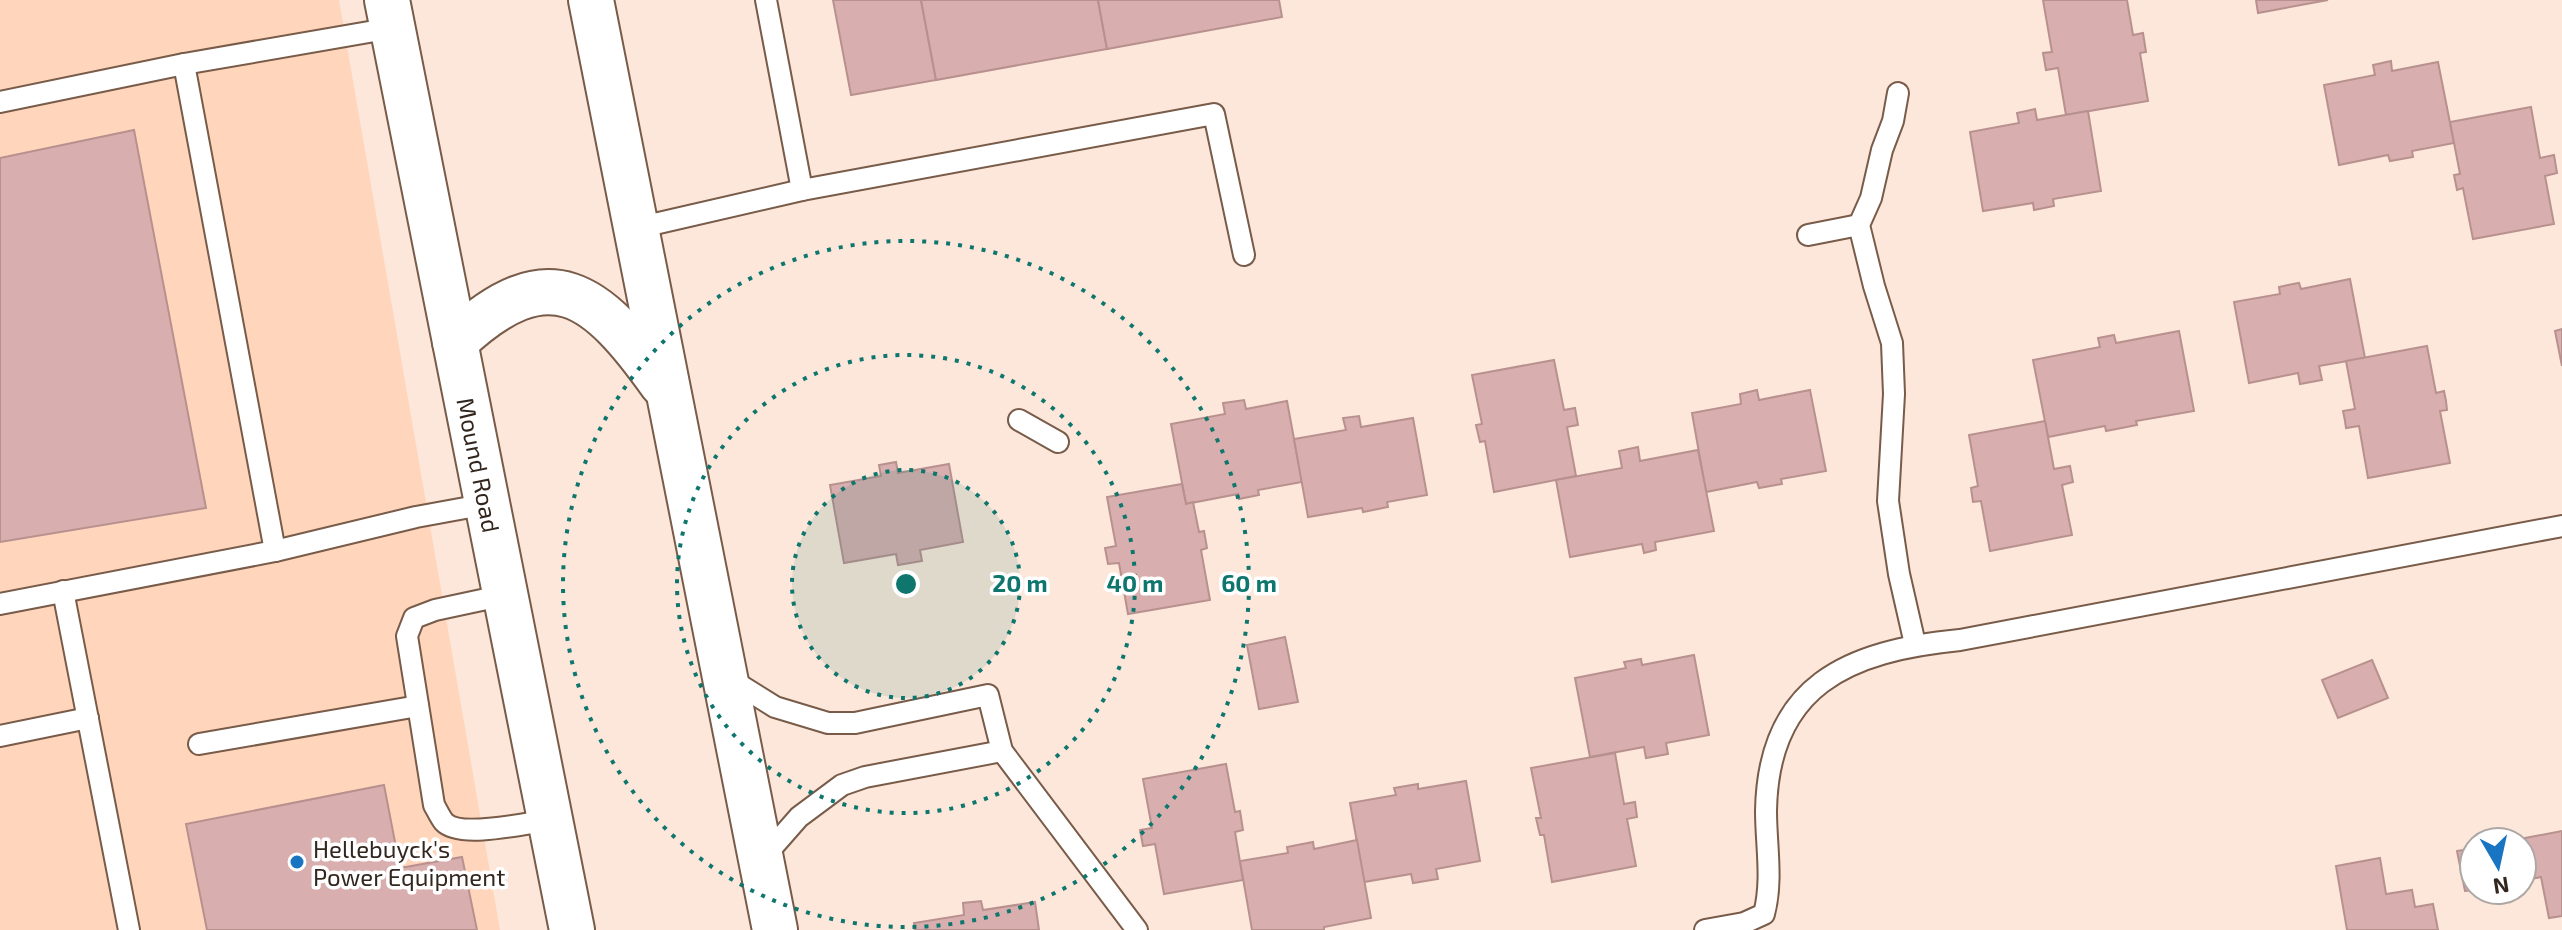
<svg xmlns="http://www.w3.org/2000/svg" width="2562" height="930" viewBox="0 0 2562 930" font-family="'Exo 2',sans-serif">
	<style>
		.built { fill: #ffd5bc }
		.building { fill: #d8afae; stroke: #b8918f; stroke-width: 2 }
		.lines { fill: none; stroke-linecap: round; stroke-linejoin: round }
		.lane-casing { stroke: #785b48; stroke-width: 24 }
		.secondary-casing { stroke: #785b48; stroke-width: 48 }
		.lane { stroke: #fff; stroke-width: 20 }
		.secondary { stroke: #fff; stroke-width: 44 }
		.ring { fill: none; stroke: #0f766e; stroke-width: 4; stroke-dasharray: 4 8 }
		.poi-dot { fill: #1975c2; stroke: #fff; stroke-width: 3 }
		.labels { text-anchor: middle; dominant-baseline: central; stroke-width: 7; stroke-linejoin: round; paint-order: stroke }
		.street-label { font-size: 24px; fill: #32261e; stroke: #fff }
		.poi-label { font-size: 24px; fill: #32261e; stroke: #fff; text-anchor: start }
		.centre { fill: #0f766e; stroke: #fff; stroke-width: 4 }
		.ring-label { font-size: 24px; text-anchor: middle; font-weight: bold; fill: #0f766e; stroke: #fff; stroke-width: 7; stroke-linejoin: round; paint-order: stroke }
	</style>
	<rect width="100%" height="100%" fill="#fce7da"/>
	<path class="built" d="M0 0H339L500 930H0Z"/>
	<g class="building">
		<path d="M833 0H921L936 80 851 95Z"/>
		<path d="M921 0H1098L1107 49 936 80Z"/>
		<path d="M1098 0H1279L1282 17 1107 49Z"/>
		<path d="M2043 0H2127L2133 35 2143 33 2146 52 2140 53 2148 101 2066 115 2058 68 2046 70 2043 53 2052 52Z"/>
		<path d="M2256 0H2328L2258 13Z"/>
		<path d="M2391 61 2392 71 2438 62 2454 143 2412 151 2413 157 2390 161 2388 155 2339 165 2324 85 2375 75 2373 65Z"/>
		<path d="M2531 107 2540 158 2554 155 2557 173 2545 176 2554 224 2473 239 2463 188 2457 190 2454 175 2460 174 2450 122Z"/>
		<path d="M2035 109 2037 120 2088 111 2101 191 2053 199 2054 206 2034 210 2033 203 1983 211 1970 132 2019 123 2017 113Z"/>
		<path d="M134 130 206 508 0 542V158Z"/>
		<path d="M2350 279 2365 358 2319 366 2322 380 2300 384 2298 373 2249 383 2234 302 2280 294 2279 287 2293 284 2299 283 2301 289Z"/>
		<path d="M2562 329V366L2555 331Z"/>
		<path d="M2179 331 2194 411 2136 421 2137 425 2106 431 2105 426 2048 437 2033 360 2100 347 2098 338 2114 335 2116 343Z"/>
		<path d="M2427 346 2436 393 2444 391 2446 401 2447 410 2440 411 2450 463 2368 478 2359 426 2346 428 2345 421 2343 411 2355 409 2346 361Z"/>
		<path d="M1554 360 1564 410 1575 408 1578 425 1567 427 1576 476 1494 492 1485 441 1480 442 1476 425 1482 424 1472 375Z"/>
		<path d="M1757 390 1759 400 1810 390 1826 471 1781 479 1782 484 1759 488 1757 482 1706 492 1692 413 1741 404 1740 394Z"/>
		<path d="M1244 400 1246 409 1287 401 1302 482 1258 490 1259 495 1239 499 1238 494 1186 504 1171 424 1225 414 1223 403Z"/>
		<path d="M1359 416 1361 427 1413 418 1427 495 1387 502 1388 507 1363 512 1362 508 1308 517 1294 439 1346 430 1343 418Z"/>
		<path d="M2045 421 2054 469 2070 466 2073 482 2062 485 2072 535 1990 551 1981 501 1973 502 1971 488 1978 486 1969 435Z"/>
		<path d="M1638 447 1640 461 1698 450 1714 531 1655 542 1656 550 1644 553 1642 544 1570 557 1556 480 1622 468 1619 451Z"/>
		<path d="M896 462 898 473 949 464 963 542 920 550 922 561 898 565 896 554 844 563 830 485 881 476 879 465Z"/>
		<path d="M1182 484 1186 504 1193 502 1199 532 1204 531 1207 548 1201 550 1210 600 1128 614 1119 563 1108 564 1105 548 1116 546 1107 497Z"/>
		<path d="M1285 637 1298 702 1259 709 1247 645Z"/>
		<path d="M1694 655 1709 735 1666 743 1668 754 1646 758 1644 747 1590 757 1575 678 1626 668 1624 662 1641 659 1642 665Z"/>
		<path d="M2372 660 2388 698 2338 718 2322 680Z"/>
		<path d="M1615 753 1624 804 1635 802 1637 817 1627 819 1636 866 1552 882 1544 835H1540L1536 818H1541L1531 768Z"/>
		<path d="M1226 764 1235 812 1240 811 1243 830 1235 832 1243 880 1164 894 1155 844 1143 846 1140 830 1152 828 1143 779Z"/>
		<path d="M1466 781 1480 861 1436 869 1438 879 1413 883 1411 874 1364 882 1350 803 1396 795 1394 788 1418 784V789Z"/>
		<path d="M384 785 400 868 462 857 477 930H207L186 824Z"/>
		<path d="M2562 831V916L2549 918 2541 877 2522 881V842H2504Z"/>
		<path d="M1357 840 1371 918 1324 927V930H1252L1240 861 1288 853 1287 847 1313 842 1314 849Z"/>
		<path d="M2474 848V890L2465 891 2457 851Z"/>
		<path d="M2380 858 2386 894 2412 890 2415 907 2433 904 2438 930H2347L2336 866Z"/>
		<path d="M981 901 983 910 1035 902 1039 930H915L914 923 964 915 963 903Z"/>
	</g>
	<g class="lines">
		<g class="lane-casing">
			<g id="lane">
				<path d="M766 0 802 190"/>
				<path d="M184 64 275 551"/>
				<path d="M1898 93 1893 121 1882 150 1871 198 1859 225 1874 286 1892 343 1894 394 1888 501 1899 574 1915 644"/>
				<path d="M0 102 184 64 392 28"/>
				<path d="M637 228 802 190 1214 114 1244 255"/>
				<path d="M1808 235 1859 225"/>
				<path d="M1019 420 1058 442"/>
				<path d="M63 591 129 930"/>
				<path d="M505 595 435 610 414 618 407 636 434 805C437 810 440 817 444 822 460 839 527 823 550 820"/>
				<path d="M0 604 275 551 416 517 487 504"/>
				<path d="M727 677 775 707 828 723H855L988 695 1002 751 1137 930"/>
				<path d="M0 736 88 718"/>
				<path d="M199 744 418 706"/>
				<path d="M763 858 799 817 842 785 865 777 1002 751"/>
				<path d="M1705 930 1744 923 1764 914C1773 880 1766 845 1766 811 1768 685 1848 651 1960 640L2562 526"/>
			</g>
		</g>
		<g class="secondary-casing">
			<g id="secondary">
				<path id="s1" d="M387 0 572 930"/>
				<path d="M591 0 775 930"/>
				<path d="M455 342C550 253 597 293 662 384"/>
			</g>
		</g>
		<use href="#lane" class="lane"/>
		<use href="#secondary" class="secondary"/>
	</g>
	<circle cx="906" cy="584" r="114" fill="#0f766e" fill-opacity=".12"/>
	<g class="ring">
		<circle cx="906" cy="584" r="114"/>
		<circle cx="906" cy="584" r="229"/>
		<circle cx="906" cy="584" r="343"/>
	</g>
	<circle class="poi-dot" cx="297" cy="862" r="8"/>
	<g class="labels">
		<g class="street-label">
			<text stroke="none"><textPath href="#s1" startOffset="474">Mound Road</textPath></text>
		</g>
		<g class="poi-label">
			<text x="313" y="848">Hellebuyck's<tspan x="313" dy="28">Power Equipment</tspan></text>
		</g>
	</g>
	<circle cx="906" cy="584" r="12" class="centre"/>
	<g class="ring-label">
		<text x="1020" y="592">20 m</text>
		<text x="1135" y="592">40 m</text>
		<text x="1249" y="592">60 m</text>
	</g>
	<g transform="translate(2498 866) rotate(171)"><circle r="38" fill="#ffffff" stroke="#ada8a5" stroke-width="2"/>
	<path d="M0-6L14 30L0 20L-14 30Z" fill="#1975c2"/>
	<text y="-12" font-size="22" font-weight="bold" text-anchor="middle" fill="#32261e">N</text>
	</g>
</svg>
